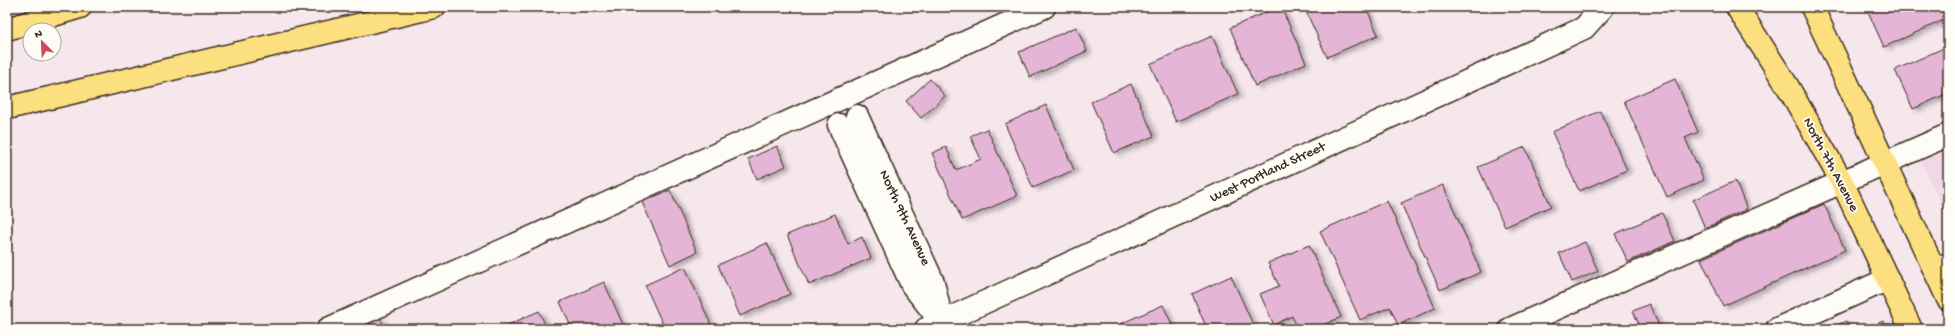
<svg xmlns="http://www.w3.org/2000/svg" width="1955" height="336" viewBox="0 0 1955 336" font-family="'Gochi Hand',sans-serif">
	<style>
		.built { fill: #f1d8e6 }
		.building { fill: #e4b5d7; stroke: #3b2a1e; filter: url(#shadow) }
		.lines { fill: none; stroke-linecap: round; stroke-linejoin: round }
		.minor-casing { stroke: #3b2a1e; stroke-width: 25 }
		.major-casing { stroke: #3b2a1e; stroke-width: 25 }
		.highway-casing { stroke: #3b2a1e; stroke-width: 25 }
		.minor { stroke: #fdfcf7; stroke-width: 22 }
		.major { stroke: #fce080; stroke-width: 22 }
		.highway { stroke: #fce080; stroke-width: 22 }
		.labels { text-anchor: middle; dominant-baseline: central; stroke-width: 3.5; stroke-linejoin: round; paint-order: stroke }
		.street-label { font-size: 14px; fill: #3b2a1e; stroke: #fdfcf7 }
	</style>
	<defs>
		<filter id="shadow"><feDropShadow dx="4.5" dy="2.5" stdDeviation="2" flood-color="#0004"/></filter>
	</defs>
	<rect width="100%" height="100%" fill="#f6e7ed"/>
	<filter id="ink" filterUnits="userSpaceOnUse"><feTurbulence type="fractalNoise" baseFrequency=".025" numOctaves="2"/><feDisplacementMap in="SourceGraphic" scale="8" xChannelSelector="R" yChannelSelector="G"/><feConvolveMatrix kernelMatrix="1 2 1 2 8 2 1 2 1" color-interpolation-filters="sRGB"/></filter>
	<g filter="url(#ink)">
		<path class="built" d="M1948 135V218L1915 149Z"/>
		<g class="building">
			<path d="M1278 7H1281L1306 63 1255 86 1230 28Z"/>
			<path d="M1304 7H1366L1378 35 1327 57Z"/>
			<path d="M1866 7H1948V18L1884 47Z"/>
			<path d="M1076 27 1087 51 1030 77 1019 52Z"/>
			<path d="M1212 36 1238 94 1176 122 1150 64Z"/>
			<path d="M1948 46V93L1913 109 1895 70Z"/>
			<path d="M930 79 945 96 921 118 906 101Z"/>
			<path d="M1675 79 1698 132 1685 138 1704 180 1667 197 1624 101Z"/>
			<path d="M1131 84 1154 136 1114 153 1091 102Z"/>
			<path d="M1046 105 1074 170 1033 188 1005 124Z"/>
			<path d="M1600 111 1627 170 1579 191 1552 132Z"/>
			<path d="M987 129 1017 196 962 220 932 153 946 147 956 170 981 159 970 136Z"/>
			<path d="M777 146 786 166 757 179 748 159Z"/>
			<path d="M1525 147 1551 206 1505 227 1478 167Z"/>
			<path d="M1735 181 1747 209 1705 228 1693 200Z"/>
			<path d="M1443 185 1481 272 1440 290 1401 203Z"/>
			<path d="M670 190 697 252 670 265 642 202Z"/>
			<path d="M1387 201 1435 308 1398 325 1390 307 1360 320 1320 231Z"/>
			<path d="M1824 204 1845 250 1723 306 1701 259Z"/>
			<path d="M1662 213 1675 241 1628 262 1615 234Z"/>
			<path d="M835 214 848 244 862 237 871 258 809 285 787 235Z"/>
			<path d="M1585 242 1598 271 1572 282 1559 253Z"/>
			<path d="M767 243 790 294 740 316 718 265Z"/>
			<path d="M1309 245 1341 317 1314 329H1298L1292 316 1274 325 1260 294 1279 286 1268 263Z"/>
			<path d="M685 267 712 327 707 329H665L645 285Z"/>
			<path d="M1231 276 1255 329H1207L1192 294Z"/>
			<path d="M604 282 625 329H572L560 302Z"/>
			<path d="M1649 304 1660 328 1658 329H1641L1633 311Z"/>
			<path d="M1163 305 1174 329H1122L1120 324Z"/>
			<path d="M539 311 547 329H499Z"/>
			<path d="M380 317 385 329H355Z"/>
			<path d="M1846 321 1849 329H1828Z"/>
			<path d="M1883 321 1887 329H1866Z"/>
		</g>
		<g class="lines">
			<g class="minor-casing">
				<g id="minor">
					<path d="M857 116 933 282 942 322 945 329"/>
					<path d="M839 125 912 285 938 318"/>
					<path d="M1935 270 1948 264"/>
					<path d="M328 329 1044 7"/>
					<path d="M926 329 1584 28 1603 7"/>
					<path d="M1510 329 1948 135"/>
					<path d="M1777 329 1888 279"/>
				</g>
			</g>
			<g class="major-casing">
				<g id="major">
					<path d="M1737 7 1788 87 1842 182 1911 329"/>
					<path d="M1812 7 1948 299"/>
				</g>
			</g>
			<g class="highway-casing">
				<g id="highway">
					<path d="M7 29 80 7"/>
					<path d="M7 108 434 7"/>
				</g>
			</g>
			<use href="#minor" class="minor"/>
			<use href="#major" class="major"/>
			<use href="#highway" class="highway"/>
		</g>
	</g>
	<g class="labels">
		<g class="street-label">
			<text transform="translate(1830 165) rotate(62)">North 7th Avenue</text>
			<text transform="translate(1268 173) rotate(-25)">West Portland Street</text>
			<text transform="translate(904 218) rotate(65)">North 9th Avenue</text>
		</g>
	</g>
	<rect width="1955" height="336" fill="none" stroke="#fdfcf7" stroke-width="24"/>
	<rect x="12" y="12" width="1931" height="312" fill="none" stroke="#3b2a1e" stroke-width="1.5" filter="url(#ink)"/>
	<g transform="translate(42 42) rotate(336)"><circle r="19" fill="#fdfcf7" stroke="#afa8a0"/>
	<path d="M0-3L7 15L0 10L-7 15Z" fill="#d1495b"/>
	<text y="-6" font-size="11" font-weight="bold" text-anchor="middle" fill="#3b2a1e">N</text>
	</g>
</svg>
